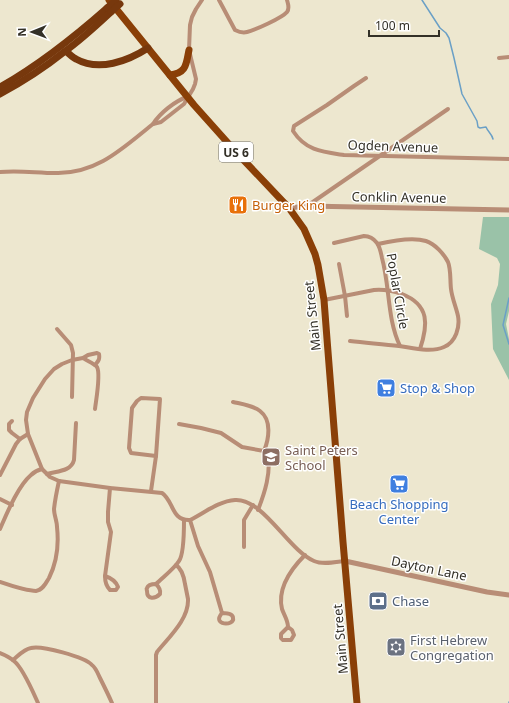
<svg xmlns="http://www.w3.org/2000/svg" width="509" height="703" viewBox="0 0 509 703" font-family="'Noto Sans',sans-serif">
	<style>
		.green { fill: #9ac2a8 }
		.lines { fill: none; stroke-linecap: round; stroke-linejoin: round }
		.stream { stroke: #6ba0c6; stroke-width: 1.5 }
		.minor { stroke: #b88d76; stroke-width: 4 }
		.tertiary { stroke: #b88d76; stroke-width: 5 }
		.primary { stroke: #8a3f07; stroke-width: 7 }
		.trunk { stroke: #77380d; stroke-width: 7 }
		.trunk-bridge { stroke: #77380d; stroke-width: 7 }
		.labels { text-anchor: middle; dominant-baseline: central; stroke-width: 3; stroke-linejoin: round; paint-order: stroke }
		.shield { fill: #fff; stroke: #706e68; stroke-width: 1 }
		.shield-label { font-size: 12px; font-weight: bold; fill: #333027 }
		.street-label { font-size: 13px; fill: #333027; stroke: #fff }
		.food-label { font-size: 13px; fill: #c56008; stroke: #fff; text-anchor: start }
		.shop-label { font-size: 13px; fill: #366cbe; stroke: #fff; text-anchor: start }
		.education-label { font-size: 13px; fill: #785e54; stroke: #fff; text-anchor: start }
		.service-label { font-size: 13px; fill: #4e5e75; stroke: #fff; text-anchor: start }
		.worship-label { font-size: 13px; fill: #5b616d; stroke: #fff; text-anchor: start }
	</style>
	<rect width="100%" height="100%" fill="#ede7cf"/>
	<path class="green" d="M483 217H509V311L506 324 509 339V380L493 349 491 304 498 285 500 264 497 258 479 249Z"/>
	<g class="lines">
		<g class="stream">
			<path d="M422 0 440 28 446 33 449 38 454 58 462 94 477 121 478 127 480 128 486 127C488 132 492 134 493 139"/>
			<path d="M509 298 503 325 509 344"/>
			<path d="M509 703V702"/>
		</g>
		<g class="minor">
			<path d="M219 0 235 30C239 32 243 33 247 32 255 30 282 18 287 12 290 8 288 4 287 0"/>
			<path d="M499 58 509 57"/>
			<path d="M366 78 354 86 327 105 294 126 293 131C306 151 323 152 344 155L509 159"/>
			<path d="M153 124C160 113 175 101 187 97"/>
			<path d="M0 172C19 170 37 173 56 173 97 174 123 148 153 124L161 122 184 104 193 89 195 84 196 79 189 50 190 25 192 17 196 9 202 0"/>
			<path d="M307 206 448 109"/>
			<path d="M334 243 364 236C370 236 374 239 377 243 380 247 381 253 382 258 390 287 387 319 400 346"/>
			<path d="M339 264 345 296 347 316"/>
			<path d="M324 300 374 290C384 289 393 291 402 294 430 305 428 325 420 349"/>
			<path d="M57 329 71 345 73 353 72 397"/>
			<path d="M350 341C367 343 383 344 399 346 413 348 431 353 444 347 456 342 460 327 458 316 456 307 452 298 451 289 450 281 451 269 448 262 444 254 435 244 426 241 413 237 391 241 378 244"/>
			<path d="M83 358C87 361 94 363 97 367 101 374 96 400 95 409"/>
			<path d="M95 365C98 361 100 360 99 354L97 353 88 355 83 358 72 360 62 364 54 369 45 379 33 398 27 412 26 420 28 434 42 469 50 477 59 481 110 488 162 493C174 501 171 521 190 520 204 513 219 501 235 500 263 498 289 551 314 561 323 565 335 562 345 561"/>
			<path d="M141 398 160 399 156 456 131 453 129 448 132 408 137 401Z"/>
			<path d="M233 402C242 404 252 405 260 411 272 420 269 439 264 451"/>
			<path d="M12 421 9 424V430L12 433 20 439"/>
			<path d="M179 424 201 428 221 433 242 447 264 451"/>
			<path d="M47 474C56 471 71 472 74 460L76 423"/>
			<path d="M0 475 16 444 20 439 28 434"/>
			<path d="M151 491 156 456"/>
			<path d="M0 499 12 505"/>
			<path d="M258 510C265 492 271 473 268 454L264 451"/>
			<path d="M190 520 198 546 210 572 222 613"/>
			<path d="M0 529C7 513 18 486 31 475 34 472 38 470 42 469"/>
			<path d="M244 547V520L253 505"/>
			<path d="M105 576 111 532 108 522V512L110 488"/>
			<path d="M105 576C111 578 116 581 118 587L116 590H110C106 586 105 581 105 576Z"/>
			<path d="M0 582C9 585 28 591 36 591 43 590 46 583 49 578 57 562 59 545 57 527 57 521 54 515 54 509 55 500 57 490 59 481"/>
			<path d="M156 584C163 577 174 569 179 561 184 554 184 529 184 520"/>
			<path d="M156 584C159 587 161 590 160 594 155 599 147 600 147 591 147 590 146 589 147 588 148 585 153 584 156 584Z"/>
			<path d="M222 613C226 613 233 613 233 618 235 626 211 626 222 613Z"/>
			<path d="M288 627C288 620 284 615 282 609 277 588 291 569 305 555"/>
			<path d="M288 627 292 630 294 635 291 640H283L281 638V634Z"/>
			<path d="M0 653C5 655 10 657 14 661 23 668 33 692 38 703"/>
			<path d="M13 660C18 656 24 649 31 648 41 645 85 657 92 665 96 668 98 674 100 678 104 686 108 694 112 703"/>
			<path d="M156 703V655L157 652C169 637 189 619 188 599 187 594 186 589 185 584 184 577 182 569 176 565"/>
		</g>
		<g class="tertiary">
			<path d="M289 208 307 206 509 210"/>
			<path d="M345 561 487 592 509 595"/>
		</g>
		<g class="primary">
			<path d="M109 0 194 105 236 152 289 208 304 229 315 254 318 265 324 300 327 339 343 542 357 703"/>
			<path d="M170 75C187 73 186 64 189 50"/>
		</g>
		<g class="trunk">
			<path d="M66 51C69 54 72 57 76 59 99 72 128 61 148 48"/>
			<path d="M0 87C39 65 73 38 107 8"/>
			<path d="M0 94C22 82 44 68 64 52 81 40 96 26 111 12"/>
		</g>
		<g class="trunk-bridge">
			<path d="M107 8 116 0"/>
			<path d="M111 12 120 4"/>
		</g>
	</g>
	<defs>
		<g id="restaurant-square" transform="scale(1)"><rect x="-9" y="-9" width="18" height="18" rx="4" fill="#e8710a" stroke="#fff"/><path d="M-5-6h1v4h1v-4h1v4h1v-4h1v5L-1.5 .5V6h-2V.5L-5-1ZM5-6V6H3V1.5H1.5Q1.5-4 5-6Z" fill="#fff"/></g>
		<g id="supermarket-square" transform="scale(1)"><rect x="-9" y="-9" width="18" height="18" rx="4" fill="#3f7fe0" stroke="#fff"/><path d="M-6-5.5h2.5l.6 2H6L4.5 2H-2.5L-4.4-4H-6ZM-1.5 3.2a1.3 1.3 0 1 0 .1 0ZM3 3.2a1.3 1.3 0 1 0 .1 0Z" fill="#fff"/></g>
		<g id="school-square" transform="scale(1)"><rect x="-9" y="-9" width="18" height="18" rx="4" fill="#8d6e63" stroke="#fff"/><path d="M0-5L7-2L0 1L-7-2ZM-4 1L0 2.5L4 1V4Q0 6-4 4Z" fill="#fff"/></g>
		<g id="bank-square" transform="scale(1)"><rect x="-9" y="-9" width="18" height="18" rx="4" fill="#5c6f8a" stroke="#fff"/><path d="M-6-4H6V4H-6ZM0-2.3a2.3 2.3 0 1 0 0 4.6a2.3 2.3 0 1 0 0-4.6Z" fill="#fff"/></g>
		<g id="synagogue-square" transform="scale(1)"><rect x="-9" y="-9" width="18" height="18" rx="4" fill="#6b7280" stroke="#fff"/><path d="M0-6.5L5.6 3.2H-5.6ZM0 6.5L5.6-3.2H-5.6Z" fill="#fff"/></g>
	</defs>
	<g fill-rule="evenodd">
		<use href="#restaurant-square" x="238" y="205"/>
		<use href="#supermarket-square" x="386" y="388"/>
		<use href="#school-square" x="271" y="457"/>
		<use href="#supermarket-square" x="399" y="484"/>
		<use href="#bank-square" x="378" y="601"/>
		<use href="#synagogue-square" x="396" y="647"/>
	</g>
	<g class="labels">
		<rect class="shield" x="219" y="142" width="34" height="20" rx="3"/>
		<g class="shield-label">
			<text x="236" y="152">US 6</text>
		</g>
		<g class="street-label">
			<text transform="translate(393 146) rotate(2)">Ogden Avenue</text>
			<text transform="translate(399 197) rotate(1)">Conklin Avenue</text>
			<text transform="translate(398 291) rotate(80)">Poplar Circle</text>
			<text transform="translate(312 316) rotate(-96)">Main Street</text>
			<text transform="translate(429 568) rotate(12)">Dayton Lane</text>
			<text transform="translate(340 639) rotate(-95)">Main Street</text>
		</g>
		<g class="food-label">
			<text x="252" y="205">Burger King</text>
		</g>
		<g class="shop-label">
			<text x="400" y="388">Stop &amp; Shop</text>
			<text x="399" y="504" text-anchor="middle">Beach Shopping<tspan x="399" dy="15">Center</tspan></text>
		</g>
		<g class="education-label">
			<text x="285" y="450">Saint Peters<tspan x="285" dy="15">School</tspan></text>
		</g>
		<g class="service-label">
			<text x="392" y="601">Chase</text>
		</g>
		<g class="worship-label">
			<text x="410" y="640">First Hebrew<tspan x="410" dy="15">Congregation</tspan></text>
		</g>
	</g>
	<g transform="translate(32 32) rotate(269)" stroke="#ffffff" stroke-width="3" paint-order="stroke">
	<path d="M0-3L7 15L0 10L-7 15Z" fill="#333027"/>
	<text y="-6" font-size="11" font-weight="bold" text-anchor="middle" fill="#333027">N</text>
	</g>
	<path d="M369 30v6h70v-6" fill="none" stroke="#333027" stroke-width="2"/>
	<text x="375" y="30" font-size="12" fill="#333027" stroke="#ffffff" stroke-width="3" paint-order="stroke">100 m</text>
</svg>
